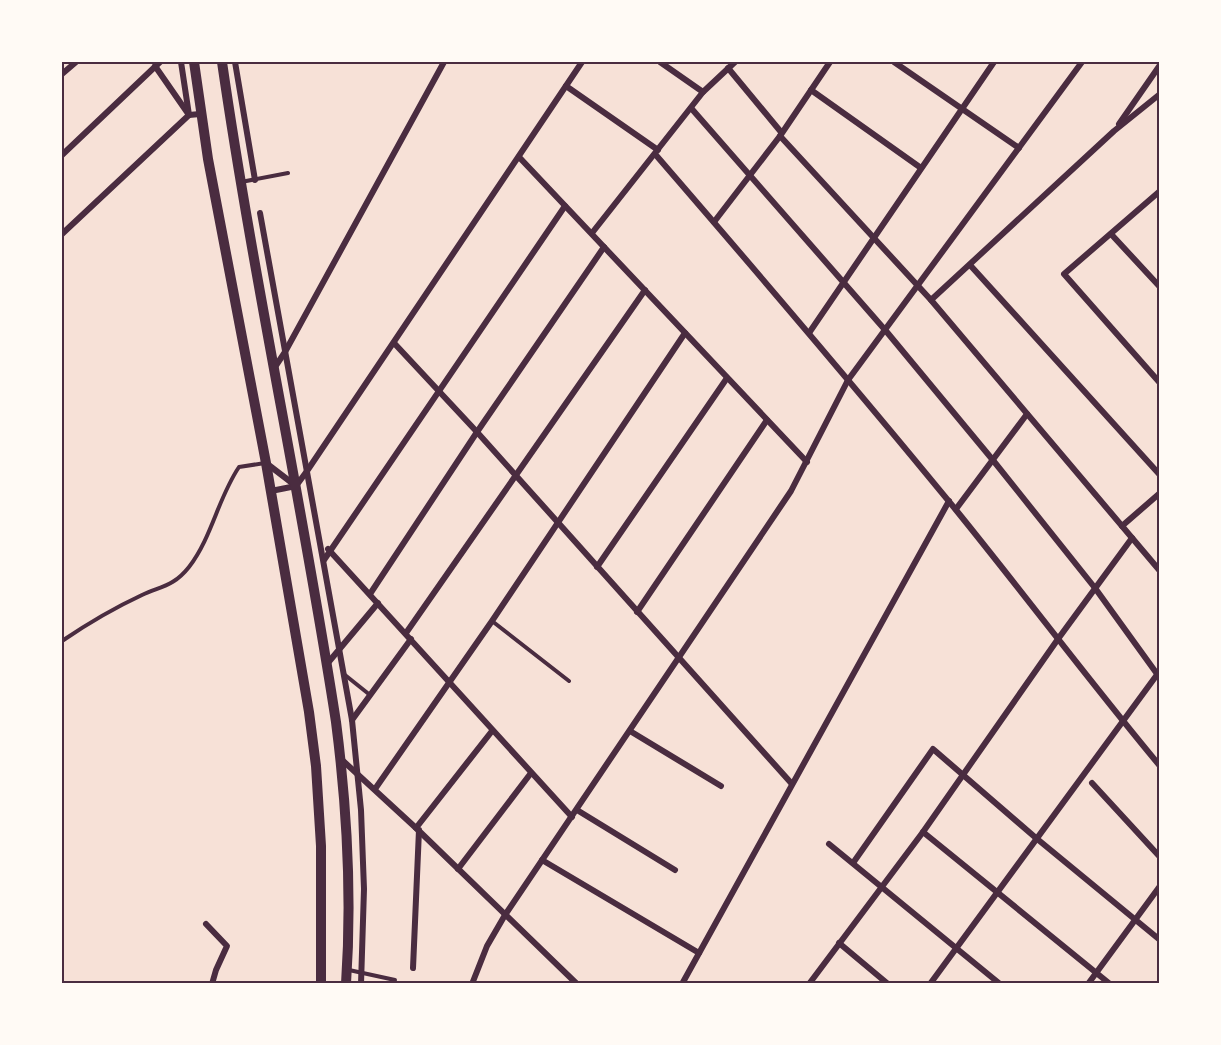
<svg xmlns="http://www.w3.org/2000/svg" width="1221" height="1045" viewBox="0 0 1221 1045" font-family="'Work Sans',sans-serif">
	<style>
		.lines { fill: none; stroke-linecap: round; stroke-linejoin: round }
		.service { stroke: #4a2c40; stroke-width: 4 }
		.minor { stroke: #4a2c40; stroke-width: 6 }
		.primary { stroke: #4a2c40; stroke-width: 10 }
		.neatline { fill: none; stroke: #4a2c40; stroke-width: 2 }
	</style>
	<rect width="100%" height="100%" fill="#f7e1d7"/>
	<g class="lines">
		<g class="service">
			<path d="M241 182 288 173"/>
			<path d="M492 621 569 681"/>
			<path d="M62 641C87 624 114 608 142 595 162 586 174 586 189 567 212 537 218 498 239 467L265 463"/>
			<path d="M345 675 370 695"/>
			<path d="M349 970 395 980"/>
		</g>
		<g class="minor">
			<path d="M235 62 255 180"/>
			<path d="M660 62 703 92"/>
			<path d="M894 62 1019 148"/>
			<path d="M155 66 189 115 200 114"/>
			<path d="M728 68 781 132"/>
			<path d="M62 74 76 62"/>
			<path d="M566 86 658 150"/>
			<path d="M811 90 921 168"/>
			<path d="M691 108 886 331 992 459 1095 588 1160 678"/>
			<path d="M1119 124 1160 65"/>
			<path d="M780 136 931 300 1160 571"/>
			<path d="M655 154C757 272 858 390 956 510 1025 595 1090 682 1160 766"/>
			<path d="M62 155 160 62"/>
			<path d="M519 157 807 462"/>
			<path d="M1160 191 1064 274 1160 383"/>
			<path d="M260 213 352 720 361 810 364 889 361 984"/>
			<path d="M714 222 780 136 830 62"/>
			<path d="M592 233 703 92 735 62"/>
			<path d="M62 234 189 115 181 62"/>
			<path d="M1111 234 1160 287"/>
			<path d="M970 265 1160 475"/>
			<path d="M931 300 1114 131 1160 94"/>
			<path d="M809 333 994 62"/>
			<path d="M394 343 477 432 792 784"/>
			<path d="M275 367 285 352 444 62"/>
			<path d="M266 463 296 486"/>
			<path d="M271 491 296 486 307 471 582 62"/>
			<path d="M956 509 1027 414"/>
			<path d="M1122 526 1160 493"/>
			<path d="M328 549 572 817"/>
			<path d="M324 560 565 206"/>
			<path d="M597 567 727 378"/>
			<path d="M370 594 477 432 604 247"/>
			<path d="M637 612 767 420"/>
			<path d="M406 633 645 290"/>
			<path d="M327 664 378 603"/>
			<path d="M352 720 411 639"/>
			<path d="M630 731 721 786"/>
			<path d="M341 759 416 828 577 984"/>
			<path d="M1092 783 1160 857"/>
			<path d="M375 789 492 621 685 333"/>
			<path d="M577 810 675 870"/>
			<path d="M416 828 492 731"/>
			<path d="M923 832 1110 984"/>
			<path d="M829 844 1000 984"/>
			<path d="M542 860 699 953"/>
			<path d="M853 863 933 749 1036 838 1160 940"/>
			<path d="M458 869 531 773"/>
			<path d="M206 924 227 946 216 970 212 984"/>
			<path d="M839 943 888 984"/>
			<path d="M413 968 419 830"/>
			<path d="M472 984 487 946 505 915 791 491 848 380 1082 62"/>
			<path d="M682 984 949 501"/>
			<path d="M809 984 923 832 1058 639 1132 538"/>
			<path d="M930 984 1159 672"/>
			<path d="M1088 984 1160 886"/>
		</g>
		<g class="primary">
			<path d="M194 62 208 159 266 463 309 712 316 766 321 846V984"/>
			<path d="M222 62C254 283 302 501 336 722 347 808 352 897 346 984"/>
		</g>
	</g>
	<rect width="1221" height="1045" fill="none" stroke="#fffaf5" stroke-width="126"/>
	<rect x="63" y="63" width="1095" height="919" class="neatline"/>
</svg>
